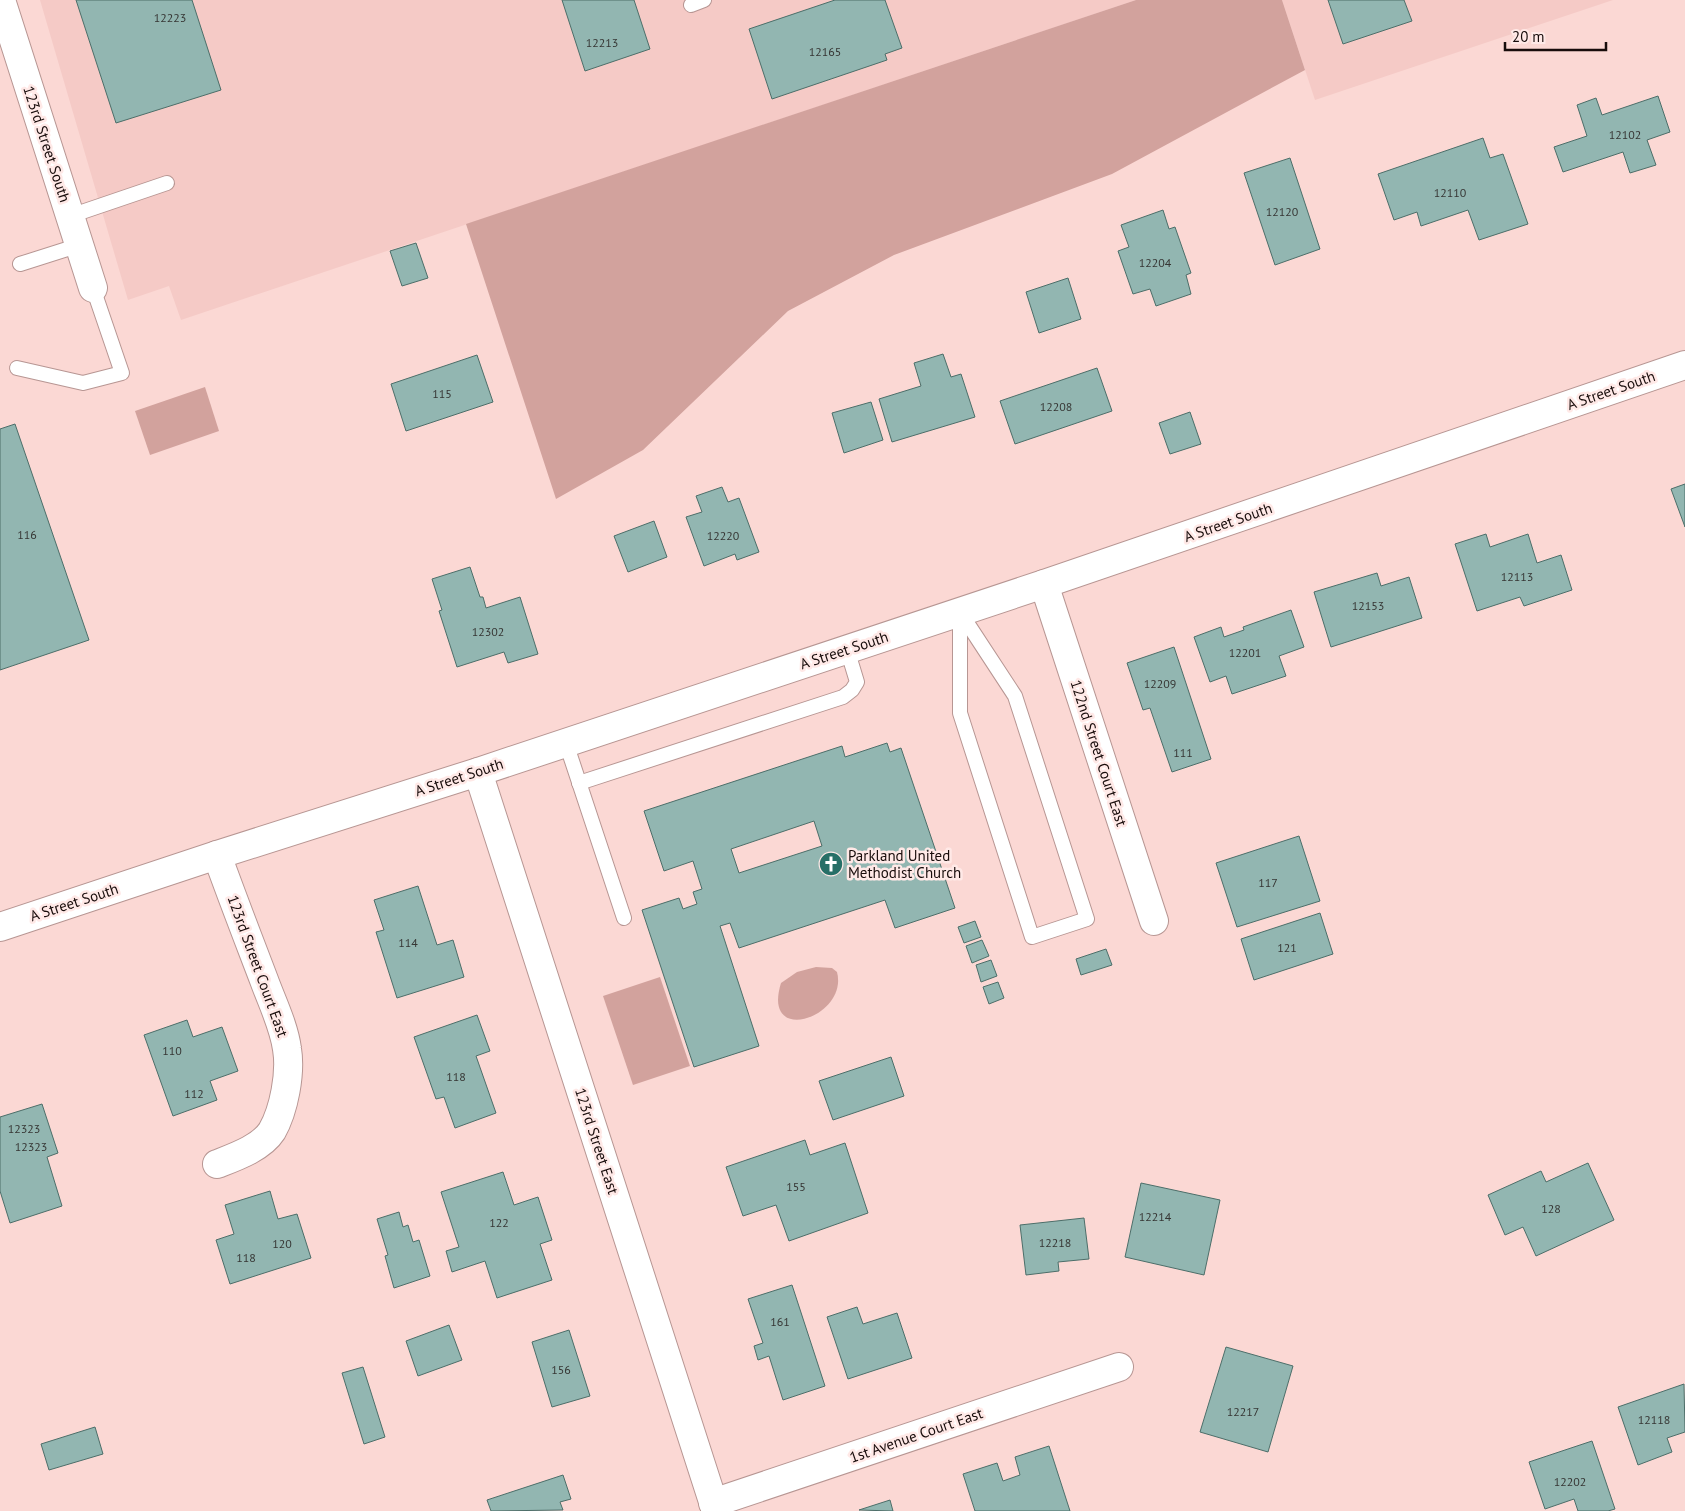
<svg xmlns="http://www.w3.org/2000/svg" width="1685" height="1511" viewBox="0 0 1685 1511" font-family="'PT Sans',sans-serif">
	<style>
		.built { fill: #f5cac6 }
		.green { fill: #d2a29d }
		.building { fill: #92b6b1; stroke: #4c6e69; fill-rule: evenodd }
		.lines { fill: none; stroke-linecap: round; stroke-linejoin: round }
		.lane-casing { stroke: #b79693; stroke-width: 16 }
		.street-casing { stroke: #b79693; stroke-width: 30 }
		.secondary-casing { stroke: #b79693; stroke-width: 30 }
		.lane { stroke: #fff; stroke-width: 14 }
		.street { stroke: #fff; stroke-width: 28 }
		.secondary { stroke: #fff; stroke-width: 28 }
		.labels { text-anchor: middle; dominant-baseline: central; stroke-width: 5; stroke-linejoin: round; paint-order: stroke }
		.number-label { font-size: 12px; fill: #363634 }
		.street-label { font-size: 15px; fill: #180c0b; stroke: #ffe9e7 }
		.poi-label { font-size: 15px; fill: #180c0b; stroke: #ffe9e7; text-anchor: start }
	</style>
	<rect width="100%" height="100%" fill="#fbd8d4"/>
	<g class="built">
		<path d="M40 0H1136L181 320 169 286 128 300Z"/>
		<path d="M1282 0H1613L1315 100Z"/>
	</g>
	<g class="green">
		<path d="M1136 0H1282L1305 70 1112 174 894 255 788 311 643 450 556 499 466 224Z"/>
		<path d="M205 387 219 431 150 455 135 411Z"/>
		<path d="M816 967 832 968 837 972C849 1017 761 1047 781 983L797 972Z"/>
		<path d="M660 977 690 1066 633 1085 603 996Z"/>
	</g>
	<g class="building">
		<path d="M76 0H192L221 90 116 123Z"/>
		<path d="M562 0H634L650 49 585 71Z"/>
		<path d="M835 0H885L902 48 885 54 887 60 772 99 749 29Z"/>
		<path d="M1328 0H1404L1412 21 1343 44Z"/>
		<path d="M1658 96 1670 132 1647 140 1656 165 1630 173 1623 152 1563 172 1554 147 1587 136 1577 105 1596 98 1602 115Z"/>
		<path d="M1483 138 1490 158 1503 154 1528 224 1479 240 1468 210 1421 226 1417 212 1394 220 1378 174Z"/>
		<path d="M1290 158 1320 249 1275 265 1244 173Z"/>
		<path d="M1163 210 1169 229 1175 227 1191 273 1186 275 1191 294 1156 306 1150 289 1133 294 1118 251 1129 247 1121 225Z"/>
		<path d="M416 243 428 278 402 286 390 251Z"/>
		<path d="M1068 278 1081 319 1039 333 1026 292Z"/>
		<path d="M943 354 951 377 961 374 975 417 892 442 879 399 921 386 914 363Z"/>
		<path d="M477 355 493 402 406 431 391 384Z"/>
		<path d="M1097 368 1112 411 1015 444 1000 401Z"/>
		<path d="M871 402 883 440 844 453 832 413Z"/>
		<path d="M1190 412 1201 444 1170 454 1159 423Z"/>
		<path d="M15 424 89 640 0 670V429Z"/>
		<path d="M1685 484V527L1671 489Z"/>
		<path d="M722 487 728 502 739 498 759 552 737 560 735 554 704 566 686 517 702 512 696 496Z"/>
		<path d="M654 521 667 557 628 572 614 536Z"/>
		<path d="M1486 534 1490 547 1528 534 1537 563 1561 555 1572 590 1524 606 1520 597 1477 611 1455 544Z"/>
		<path d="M470 567 480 597H483L486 608 520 597 538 654 508 663 504 652 457 667 439 611 442 610 432 579Z"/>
		<path d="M1377 573 1381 586 1409 577 1422 618 1331 647 1314 592Z"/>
		<path d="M1291 610 1304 647 1279 656 1286 676 1232 694 1226 676 1210 682 1194 637 1221 627 1224 637 1244 630 1243 627Z"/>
		<path d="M1174 647 1211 759 1172 772 1150 708 1143 710 1127 663Z"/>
		<path d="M887 743 890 752 901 748 955 908 895 928 885 900 739 948 730 923 720 926 759 1046 694 1067 642 910 679 898 683 909 697 904 693 892 702 889 693 861 664 871 644 811 842 746 845 757ZM814 821 822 846 739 873 731 849Z"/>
		<path d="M1299 836 1320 901 1237 927 1216 863Z"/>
		<path d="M418 886 437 945 453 940 464 977 397 998 376 932 384 930 374 900Z"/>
		<path d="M1320 913 1333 954 1254 980 1241 939Z"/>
		<path d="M975 921 981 937 964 943 958 927Z"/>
		<path d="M982 940 989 956 972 963 966 946Z"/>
		<path d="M1106 949 1112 965 1081 975 1076 959Z"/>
		<path d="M991 960 997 976 981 982 976 965Z"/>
		<path d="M998 982 1004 998 989 1004 983 987Z"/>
		<path d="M477 1015 490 1051 476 1056 496 1113 455 1128 444 1097 436 1099 414 1037Z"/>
		<path d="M187 1020 193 1037 222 1027 238 1071 210 1081 217 1100 173 1116 144 1035Z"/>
		<path d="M891 1057 904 1096 833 1120 819 1081Z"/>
		<path d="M42 1104 58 1153 47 1157 62 1206 10 1223 0 1191V1117Z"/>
		<path d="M805 1140 810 1155 845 1143 868 1213 789 1241 776 1205 743 1216 726 1167Z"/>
		<path d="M1588 1163 1614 1220 1536 1256 1523 1227 1505 1235 1488 1195 1541 1171 1546 1182Z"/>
		<path d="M503 1172 514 1205 538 1197 552 1240 540 1244 552 1280 497 1298 485 1261 452 1272 446 1251 459 1247 441 1192Z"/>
		<path d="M1141 1183 1220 1200 1204 1275 1125 1257Z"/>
		<path d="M270 1191 278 1219 297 1214 311 1258 230 1284 216 1240 234 1234 225 1205Z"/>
		<path d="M399 1212 403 1227 408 1225 413 1242 419 1240 430 1276 394 1288 385 1256 388 1255 377 1219Z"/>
		<path d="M1084 1218 1089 1259 1058 1262 1059 1271 1026 1275 1020 1225Z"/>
		<path d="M792 1285 825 1386 783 1400 769 1356 758 1360 754 1346 763 1343 748 1299Z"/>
		<path d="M857 1307 863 1324 897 1313 912 1358 848 1379 827 1317Z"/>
		<path d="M449 1325 462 1360 418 1376 406 1341Z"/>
		<path d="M569 1330 590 1396 552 1407 532 1342Z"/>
		<path d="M1226 1347 1293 1366 1268 1452 1200 1432Z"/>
		<path d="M363 1367 385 1437 364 1444 342 1373Z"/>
		<path d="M1684 1384 1685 1432 1667 1438 1672 1452 1638 1465 1618 1407Z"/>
		<path d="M95 1427 103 1454 49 1470 41 1444Z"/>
		<path d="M1592 1441 1615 1509 1608 1511H1578L1574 1499 1545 1509 1529 1462Z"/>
		<path d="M1049 1446 1070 1511H975L963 1474 997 1463 1003 1481 1020 1475 1015 1457Z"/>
		<path d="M563 1475 571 1499 560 1502 563 1510 491 1511 487 1500Z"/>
		<path d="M890 1500 893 1511 859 1510Z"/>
	</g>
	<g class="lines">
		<g class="lane-casing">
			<g id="lane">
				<path d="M691 5 704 0"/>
				<path d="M70 216 167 183"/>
				<path d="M20 264 80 245"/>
				<path d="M17 368 83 383 122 373 93 288"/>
				<path d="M960 612 1015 696 1087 919 1032 937 960 713Z"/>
				<path d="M566 743 624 918"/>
				<path d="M579 783 843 697 852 690 857 682 847 649"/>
			</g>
		</g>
		<g class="street-casing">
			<g id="street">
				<path d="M1 0 93 288"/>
				<path d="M1044 584 1154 921"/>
				<path d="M478 772 716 1511"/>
				<path d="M217 855C232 897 248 938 264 980 272 1002 284 1026 287 1049 291 1073 284 1110 272 1131 261 1148 235 1157 217 1164"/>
				<path d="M713 1503 1119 1367"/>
			</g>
		</g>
		<g class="secondary-casing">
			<path id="secondary" d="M0 927 217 855 478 772 1044 584 1685 365"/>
		</g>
		<use href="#lane" class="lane"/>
		<use href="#street" class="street"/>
		<use href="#secondary" class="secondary"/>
	</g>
	<defs>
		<g id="church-disc" transform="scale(1.25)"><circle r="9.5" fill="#276f67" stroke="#ffe9e7"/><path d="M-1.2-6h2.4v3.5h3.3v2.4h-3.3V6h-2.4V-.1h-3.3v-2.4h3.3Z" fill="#fff"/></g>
	</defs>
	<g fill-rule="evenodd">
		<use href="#church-disc" x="831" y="864"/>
	</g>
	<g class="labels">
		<g class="number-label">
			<text x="170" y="17">12223</text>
			<text x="602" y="42">12213</text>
			<text x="825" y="51">12165</text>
			<text x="1625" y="134">12102</text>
			<text x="1450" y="192">12110</text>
			<text x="1282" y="211">12120</text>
			<text x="1155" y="262">12204</text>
			<text x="442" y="393">115</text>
			<text x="1056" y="406">12208</text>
			<text x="27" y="534">116</text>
			<text x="723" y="535">12220</text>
			<text x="1517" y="576">12113</text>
			<text x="1368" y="605">12153</text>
			<text x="488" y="631">12302</text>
			<text x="1245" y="652">12201</text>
			<text x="1160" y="683">12209</text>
			<text x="1183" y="752">111</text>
			<text x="1268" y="882">117</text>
			<text x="408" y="942">114</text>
			<text x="1287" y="947">121</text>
			<text x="172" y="1050">110</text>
			<text x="456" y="1076">118</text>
			<text x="194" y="1093">112</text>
			<text x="24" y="1128">12323</text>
			<text x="31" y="1146">12323</text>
			<text x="796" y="1186">155</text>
			<text x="1551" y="1208">128</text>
			<text x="1155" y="1216">12214</text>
			<text x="499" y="1222">122</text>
			<text x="1055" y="1242">12218</text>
			<text x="282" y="1243">120</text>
			<text x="246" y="1257">118</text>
			<text x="780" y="1321">161</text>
			<text x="561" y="1369">156</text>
			<text x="1243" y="1411">12217</text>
			<text x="1654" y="1419">12118</text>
			<text x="1570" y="1481">12202</text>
		</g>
		<g class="street-label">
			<text transform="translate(47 144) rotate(72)">123rd Street South</text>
			<text transform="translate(1611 390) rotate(-19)">A Street South</text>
			<text transform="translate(1228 522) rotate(-19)">A Street South</text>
			<text transform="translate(844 650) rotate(-18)">A Street South</text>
			<text transform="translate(1099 753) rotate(72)">122nd Street Court East</text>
			<text transform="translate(459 777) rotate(-18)">A Street South</text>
			<text transform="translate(74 902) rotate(-18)">A Street South</text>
			<text transform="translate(258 966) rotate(70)">123rd Street Court East</text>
			<text transform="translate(597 1141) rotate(72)">123rd Street East</text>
			<text transform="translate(916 1435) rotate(-19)">1st Avenue Court East</text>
		</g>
		<g class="poi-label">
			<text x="848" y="855">Parkland United<tspan x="848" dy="17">Methodist Church</tspan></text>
		</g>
	</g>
	<path d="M1505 42v8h101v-8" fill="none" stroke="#180c0b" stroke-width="2.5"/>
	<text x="1512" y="42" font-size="15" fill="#180c0b" stroke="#ffe9e7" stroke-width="4" paint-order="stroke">20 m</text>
</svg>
